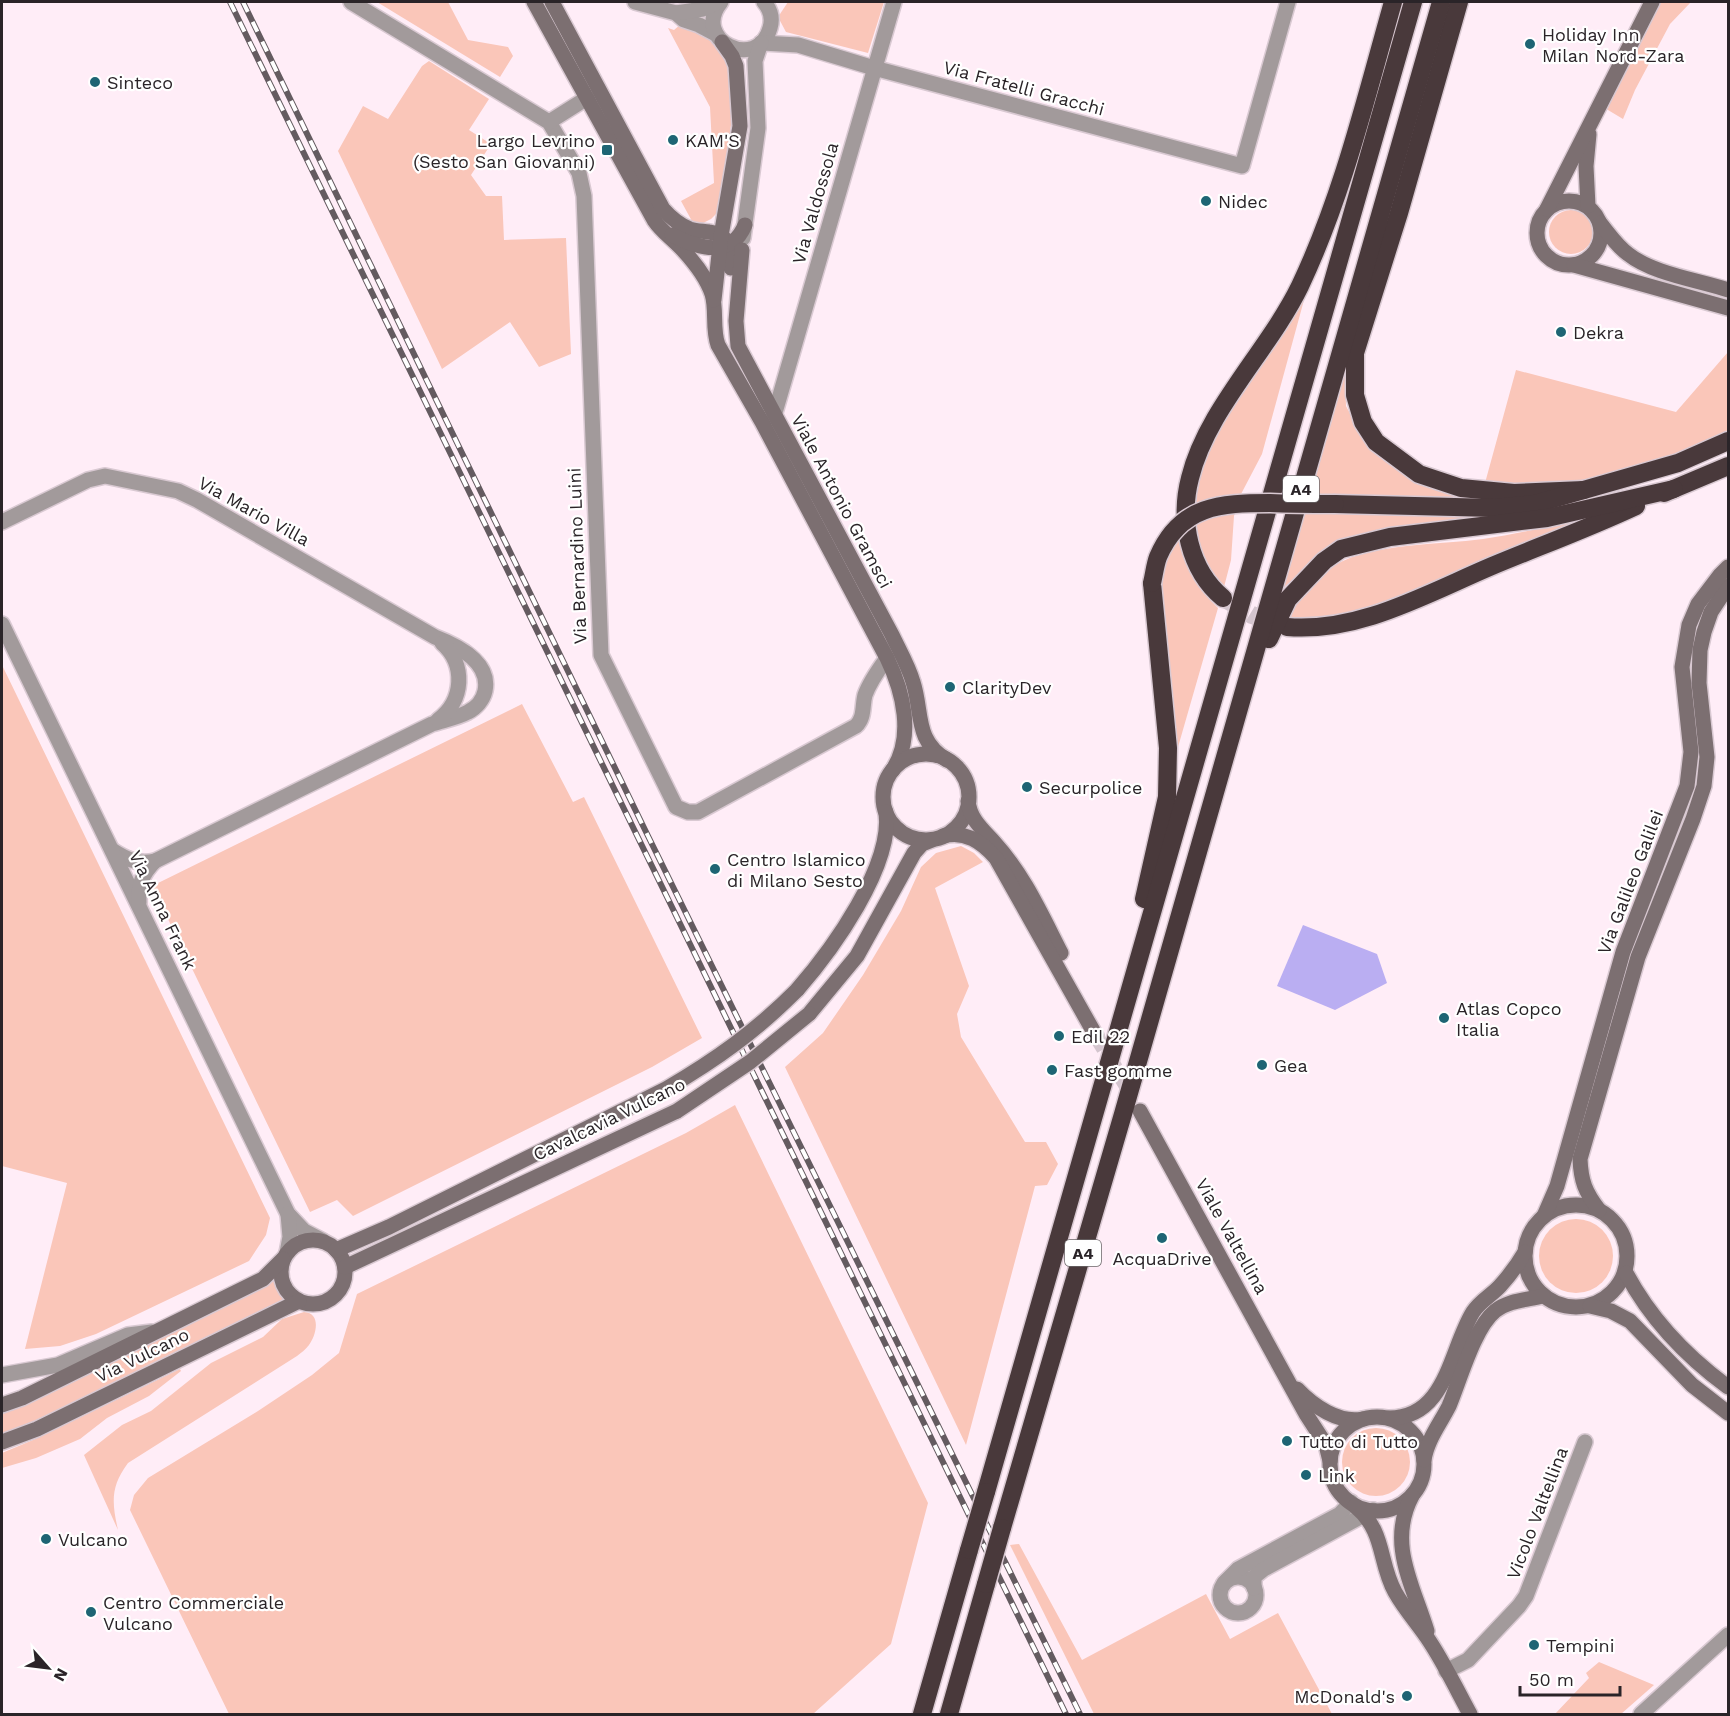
<svg xmlns="http://www.w3.org/2000/svg" width="1730" height="1716" viewBox="0 0 1730 1716" font-family="'Work Sans',sans-serif">
	<style>
		.green { fill: #fac6b9 }
		.water { fill: #baaef2 }
		.lines { fill: none; stroke-linecap: round; stroke-linejoin: round }
		.secondary-tunnel { stroke: #d4c5ce; stroke-width: 15; stroke-dasharray: 15 8; stroke-linecap: butt }
		.highway-tunnel { stroke: #d4c5ce; stroke-width: 18; stroke-dasharray: 18 9; stroke-linecap: butt }
		.street-casing { stroke: #d9c9d2; stroke-width: 18 }
		.secondary-casing { stroke: #d9c9d2; stroke-width: 18 }
		.highway-casing { stroke: #d9c9d2; stroke-width: 21 }
		.street { stroke: #a29a9b; stroke-width: 15 }
		.secondary { stroke: #7c6f71; stroke-width: 15 }
		.highway { stroke: #49393b; stroke-width: 18 }
		.rail-casing { stroke: #645b60; stroke-width: 6 }
		.rail { stroke: #fff; stroke-width: 4; stroke-dasharray: 11; stroke-linecap: butt }
		.secondary-bridge-casing { stroke: #d9c9d2; stroke-width: 18; stroke-linecap: butt }
		.highway-bridge-casing { stroke: #d9c9d2; stroke-width: 21; stroke-linecap: butt }
		.secondary-bridge { stroke: #7c6f71; stroke-width: 15 }
		.highway-bridge { stroke: #49393b; stroke-width: 18 }
		.poi-dot { fill: #1e6574; stroke: #fff; stroke-width: 2 }
		.labels { text-anchor: middle; dominant-baseline: central; stroke-width: 4.5; stroke-linejoin: round; paint-order: stroke }
		.shield { fill: #fff; stroke: #6a6668; stroke-width: 1.5 }
		.shield-label { font-size: 16px; font-weight: bold; fill: #2a2428 }
		.poi-label { font-size: 18px; fill: #2a2428; stroke: #fff; text-anchor: start }
		.street-label { font-size: 18px; fill: #2a2428; stroke: #fff }
	</style>
	<rect width="100%" height="100%" fill="#ffedf7"/>
	<g class="green">
		<path d="M377 2H448L468 40 508 47 513 56 500 77Z"/>
		<path d="M788 2H884L868 53 786 32 778 17Z"/>
		<path d="M1656 2H1691L1670 24 1635 90 1623 119 1603 107Z"/>
		<path d="M680 25 706 35 727 62 732 118 723 181 716 214 711 219 703 223H693L681 201 714 183 710 107 668 28 674 30Z"/>
		<path d="M429 61 489 99 469 130 491 144 471 175 486 196H502L504 240 566 238 571 354 539 367 510 322 442 369 338 151 363 106 388 119 422 66Z"/>
		<circle cx="1571" cy="232" r="22"/>
		<path d="M1307 289 1262 454 1240 496 1234 516 1231 560 1224 587C1192 553 1186 501 1203 458 1209 443 1220 428 1228 414 1253 372 1281 331 1307 289Z"/>
		<path d="M1728 352V433L1672 458 1584 490 1485 483 1516 370 1676 412Z"/>
		<path d="M1345 371 1346 406 1356 425 1383 457 1511 499 1456 500 1331 494 1326 512 1527 516 1320 555 1282 589Z"/>
		<path d="M1604 513 1383 604 1347 615 1321 619H1287C1299 598 1313 577 1335 565 1373 543 1439 545 1483 539 1524 533 1564 523 1604 513Z"/>
		<path d="M1179 537C1186 566 1197 587 1218 608L1174 761 1159 587 1163 566Z"/>
		<path d="M2 665 270 1218 266 1235 249 1261 96 1334 60 1346 25 1349 67 1183 2 1166Z"/>
		<path d="M522 704 573 802 584 797 702 1038 652 1067 353 1216 337 1200 310 1212 152 886Z"/>
		<path d="M961 846 974 853 983 862 935 888 969 986 957 1014 961 1037 1025 1142H1046L1058 1164 1047 1185 1035 1186 966 1445 785 1067 823 1033 863 975 901 911 921 867 936 853Z"/>
		<path d="M735 1105 928 1503 891 1644 813 1714H229L130 1510 134 1495 148 1478 258 1411 312 1375 339 1353 357 1294 686 1133Z"/>
		<circle cx="1576" cy="1256" r="37"/>
		<path d="M277 1279 280 1288 286 1298 22 1427 2 1436V1412Z"/>
		<path d="M304 1312C322 1313 316 1336 309 1345 306 1349 301 1353 297 1356L128 1463C110 1487 112 1503 118 1530L84 1455 122 1425 151 1411 211 1363 263 1337 282 1319Z"/>
		<path d="M180 1369 181 1371 149 1396 107 1418 80 1439 36 1458 2 1468V1453L33 1440Z"/>
		<circle cx="1376" cy="1462" r="34"/>
		<path d="M1019 1544 1082 1660 1206 1594 1230 1639 1278 1613 1332 1714H1094L1010 1545Z"/>
		<path d="M1599 1662 1654 1685 1621 1714H1555L1589 1678 1586 1673Z"/>
	</g>
	<path class="water" d="M1303 925 1377 954 1387 983 1335 1010 1277 986Z"/>
	<g class="lines">
		<path class="secondary-tunnel" d="M1096 1036 1133 1097"/>
		<path class="highway-tunnel" d="M1227 600 1252 615 1278 624"/>
		<g class="street-casing">
			<g id="street">
				<path d="M351 2 549 122 579 173 584 196 601 655 676 807 688 812H698L856 726C865 717 862 706 865 695 870 681 879 669 887 658"/>
				<path d="M635 2 676 13 684 20 699 25 716 34"/>
				<path d="M721 2C690 40 758 73 770 28 773 18 770 9 764 2"/>
				<path d="M676 13 703 9 719 2"/>
				<path d="M761 43 798 45 874 68 1242 166 1288 2"/>
				<path d="M549 122 587 98"/>
				<path d="M743 238 758 128 755 61 761 43"/>
				<path d="M774 416 894 2"/>
				<path d="M2 522 88 480 105 476 178 491 197 500 435 637C456 645 491 662 485 691 483 700 476 708 468 712 457 718 444 720 432 724L155 861C138 865 126 859 112 850"/>
				<path d="M2 624 288 1214 304 1231 323 1241"/>
				<path d="M438 720C464 701 466 664 442 643"/>
				<path d="M139 903C138 885 142 874 155 861"/>
				<path d="M287 1253 290 1237 288 1214"/>
				<path d="M2 1375 58 1365 128 1335 152 1332"/>
				<circle cx="1238" cy="1595" r="18"/>
				<path d="M1224 1583 1238 1569 1340 1514 1351 1502"/>
				<path d="M1254 1588V1577L1264 1569 1373 1510"/>
				<path d="M1446 1671 1468 1660 1519 1606 1526 1596 1585 1442"/>
				<path d="M1641 1714 1728 1635"/>
			</g>
		</g>
		<g class="secondary-casing">
			<g id="secondary">
				<path d="M534 2 654 220C662 232 673 239 683 250 694 262 707 279 712 294 717 310 712 329 718 345L762 422 887 658C903 691 915 737 892 771"/>
				<path d="M552 2 663 209C671 218 679 225 690 229 696 231 703 231 709 232 730 235 733 250 731 268"/>
				<circle cx="1569" cy="233" r="32"/>
				<path d="M1588 206 1586 166 1589 134"/>
				<path d="M1547 209 1652 2"/>
				<path d="M1600 223C1609 234 1617 246 1628 254 1653 274 1698 280 1728 290"/>
				<path d="M672 235C698 248 731 259 745 225"/>
				<path d="M742 250 736 321 738 346 892 635C899 650 908 665 913 682 923 713 914 740 947 760"/>
				<path d="M1574 265 1728 308"/>
				<path d="M714 300 721 236 740 126 736 66 732 56 722 42"/>
				<circle cx="926" cy="797" r="43"/>
				<path d="M968 801C970 819 982 829 994 842 1024 875 1041 914 1061 953"/>
				<path d="M943 836C965 830 982 842 996 858L1096 1036"/>
				<path d="M797 990C832 950 893 866 886 812"/>
				<path d="M809 1014 857 956 914 853 922 844 932 840"/>
				<path d="M1140 1111 1306 1414 1326 1445 1330 1461"/>
				<circle cx="1576" cy="1256" r="51"/>
				<path d="M1599 1210C1585 1192 1581 1181 1580 1159L1638 957 1693 819 1704 786 1707 757 1699 683 1700 650 1704 632 1711 612 1728 586"/>
				<path d="M1544 1216 1557 1186 1623 952 1687 786 1691 752 1682 667 1689 625 1698 604 1720 575 1728 567"/>
				<circle cx="313" cy="1272" r="32"/>
				<path d="M336 1250 389 1227 666 1089"/>
				<path d="M345 1267 677 1111"/>
				<path d="M1626 1273C1650 1318 1687 1357 1728 1387"/>
				<path d="M1590 1306 1611 1311 1630 1321 1692 1385 1728 1413"/>
				<path d="M1297 1389C1313 1406 1339 1424 1363 1419"/>
				<path d="M2 1405 22 1398 263 1279 283 1259"/>
				<circle cx="1377" cy="1464" r="47"/>
				<path d="M1389 1418C1447 1418 1450 1349 1473 1312 1480 1301 1492 1295 1500 1286 1510 1275 1518 1264 1525 1252"/>
				<path d="M2 1442 37 1429 299 1301"/>
				<path d="M1424 1460C1427 1440 1440 1424 1449 1406 1460 1380 1474 1328 1495 1311 1509 1300 1527 1300 1543 1296"/>
				<path d="M1412 1496C1387 1543 1413 1585 1427 1631"/>
				<path d="M1355 1506C1386 1532 1378 1561 1395 1592 1405 1610 1419 1625 1430 1642 1445 1665 1457 1690 1470 1714"/>
			</g>
		</g>
		<g class="highway-casing">
			<g id="highway">
				<path d="M1459 2 1399 213 1355 353V395L1363 422 1376 442 1419 474 1461 488 1514 493 1584 490"/>
				<path d="M1664 493 1728 466"/>
				<path d="M1335 504 1494 508 1535 504 1678 463 1728 441"/>
				<path d="M1223 598C1189 570 1179 520 1190 478 1207 409 1269 350 1300 286 1343 195 1366 97 1393 2"/>
				<path d="M1287 627C1359 633 1426 594 1492 566 1540 546 1589 528 1636 506"/>
				<path d="M1269 639 1288 599 1324 561 1341 549 1390 537 1547 518 1674 489"/>
				<path d="M1144 899 1167 797 1168 748 1152 583"/>
				<path d="M986 1492 1413 2"/>
				<path d="M1002 1528 1123 1114 1441 2"/>
				<path d="M922 1714 969 1550"/>
				<path d="M949 1714 986 1584"/>
			</g>
		</g>
		<use href="#street" class="street"/>
		<use href="#secondary" class="secondary"/>
		<use href="#highway" class="highway"/>
		<g class="rail-casing">
			<g id="rail">
				<path d="M230 2 1066 1714"/>
				<path d="M243 2 648 836 1080 1714"/>
			</g>
		</g>
		<use href="#rail" class="rail"/>
		<g class="secondary-bridge-casing">
			<g id="secondary-bridge">
				<path d="M666 1089C717 1059 755 1032 797 990"/>
				<path d="M677 1111 750 1062 809 1014"/>
			</g>
		</g>
		<g class="highway-bridge-casing">
			<g id="highway-bridge">
				<path d="M1152 583C1154 575 1155 565 1158 557 1180 505 1221 503 1270 503 1292 504 1313 504 1335 504"/>
				<path d="M969 1550 986 1492"/>
				<path d="M986 1584 1002 1528"/>
			</g>
		</g>
		<use href="#secondary-bridge" class="secondary-bridge"/>
		<use href="#highway-bridge" class="highway-bridge"/>
	</g>
	<g class="poi-dot">
		<circle cx="1530" cy="44" r="6"/>
		<circle cx="95" cy="82" r="6"/>
		<circle cx="673" cy="140" r="6"/>
		<rect x="601" y="144" width="12" height="12" rx="3"/>
		<circle cx="1206" cy="201" r="6"/>
		<circle cx="1561" cy="332" r="6"/>
		<circle cx="950" cy="687" r="6"/>
		<circle cx="1027" cy="787" r="6"/>
		<circle cx="715" cy="869" r="6"/>
		<circle cx="1444" cy="1018" r="6"/>
		<circle cx="1059" cy="1036" r="6"/>
		<circle cx="1262" cy="1065" r="6"/>
		<circle cx="1052" cy="1070" r="6"/>
		<circle cx="1162" cy="1238" r="6"/>
		<circle cx="1287" cy="1441" r="6"/>
		<circle cx="1306" cy="1475" r="6"/>
		<circle cx="46" cy="1539" r="6"/>
		<circle cx="91" cy="1612" r="6"/>
		<circle cx="1534" cy="1645" r="6"/>
		<circle cx="1407" cy="1696" r="6"/>
	</g>
	<g class="labels">
		<g class="shield">
			<rect x="1283" y="476" width="36" height="26" rx="4.5"/>
			<rect x="1065" y="1240" width="36" height="26" rx="4.5"/>
		</g>
		<g class="shield-label">
			<text x="1301" y="489">A4</text>
			<text x="1083" y="1253">A4</text>
		</g>
		<g class="poi-label">
			<text x="1542" y="34">Holiday Inn<tspan x="1542" dy="21">Milan Nord-Zara</tspan></text>
			<text x="107" y="82">Sinteco</text>
			<text x="595" y="140" text-anchor="end">Largo Levrino<tspan x="595" dy="21">(Sesto San Giovanni)</tspan></text>
			<text x="685" y="140">KAM'S</text>
			<text x="1218" y="201">Nidec</text>
			<text x="1573" y="332">Dekra</text>
			<text x="962" y="687">ClarityDev</text>
			<text x="1039" y="787">Securpolice</text>
			<text x="727" y="859">Centro Islamico<tspan x="727" dy="21">di Milano Sesto</tspan></text>
			<text x="1456" y="1008">Atlas Copco<tspan x="1456" dy="21">Italia</tspan></text>
			<text x="1071" y="1036">Edil 22</text>
			<text x="1274" y="1065">Gea</text>
			<text x="1064" y="1070">Fast gomme</text>
			<text x="1162" y="1258" text-anchor="middle">AcquaDrive</text>
			<text x="1299" y="1441">Tutto di Tutto</text>
			<text x="1318" y="1475">Link</text>
			<text x="58" y="1539">Vulcano</text>
			<text x="103" y="1602">Centro Commerciale<tspan x="103" dy="21">Vulcano</tspan></text>
			<text x="1546" y="1645">Tempini</text>
			<text x="1395" y="1696" text-anchor="end">McDonald's</text>
		</g>
		<g class="street-label">
			<text transform="translate(1024 88) rotate(15)">Via Fratelli Gracchi</text>
			<text transform="translate(815 203) rotate(-74)">Via Valdossola</text>
			<text transform="translate(842 501) rotate(62)">Viale Antonio Gramsci</text>
			<text transform="translate(254 511) rotate(29)">Via Mario Villa</text>
			<text transform="translate(577 556) rotate(-92)">Via Bernardino Luini</text>
			<text transform="translate(1630 882) rotate(-69)">Via Galileo Galilei</text>
			<text transform="translate(163 910) rotate(64)">Via Anna Frank</text>
			<text transform="translate(609 1119) rotate(-26)">Cavalcavia Vulcano</text>
			<text transform="translate(1232 1236) rotate(61)">Viale Valtellina</text>
			<text transform="translate(142 1355) rotate(-26)">Via Vulcano</text>
			<text transform="translate(1537 1513) rotate(-69)">Vicolo Valtellina</text>
		</g>
	</g>
	<rect width="1730" height="1716" fill="none" stroke="#2a2428" stroke-width="6"/>
	<g transform="translate(48 1668) rotate(118)" stroke="#ffffff" stroke-width="4.5" paint-order="stroke">
	<path d="M0-4.5L10 22L0 15L-10 22Z" fill="#2a2428"/>
	<text y="-9" font-size="16" font-weight="bold" text-anchor="middle" fill="#2a2428">N</text>
	</g>
	<path d="M1520 1686v9h100v-9" fill="none" stroke="#2a2428" stroke-width="3"/>
	<text x="1529" y="1686" font-size="18" fill="#2a2428" stroke="#ffffff" stroke-width="4.5" paint-order="stroke">50 m</text>
</svg>
